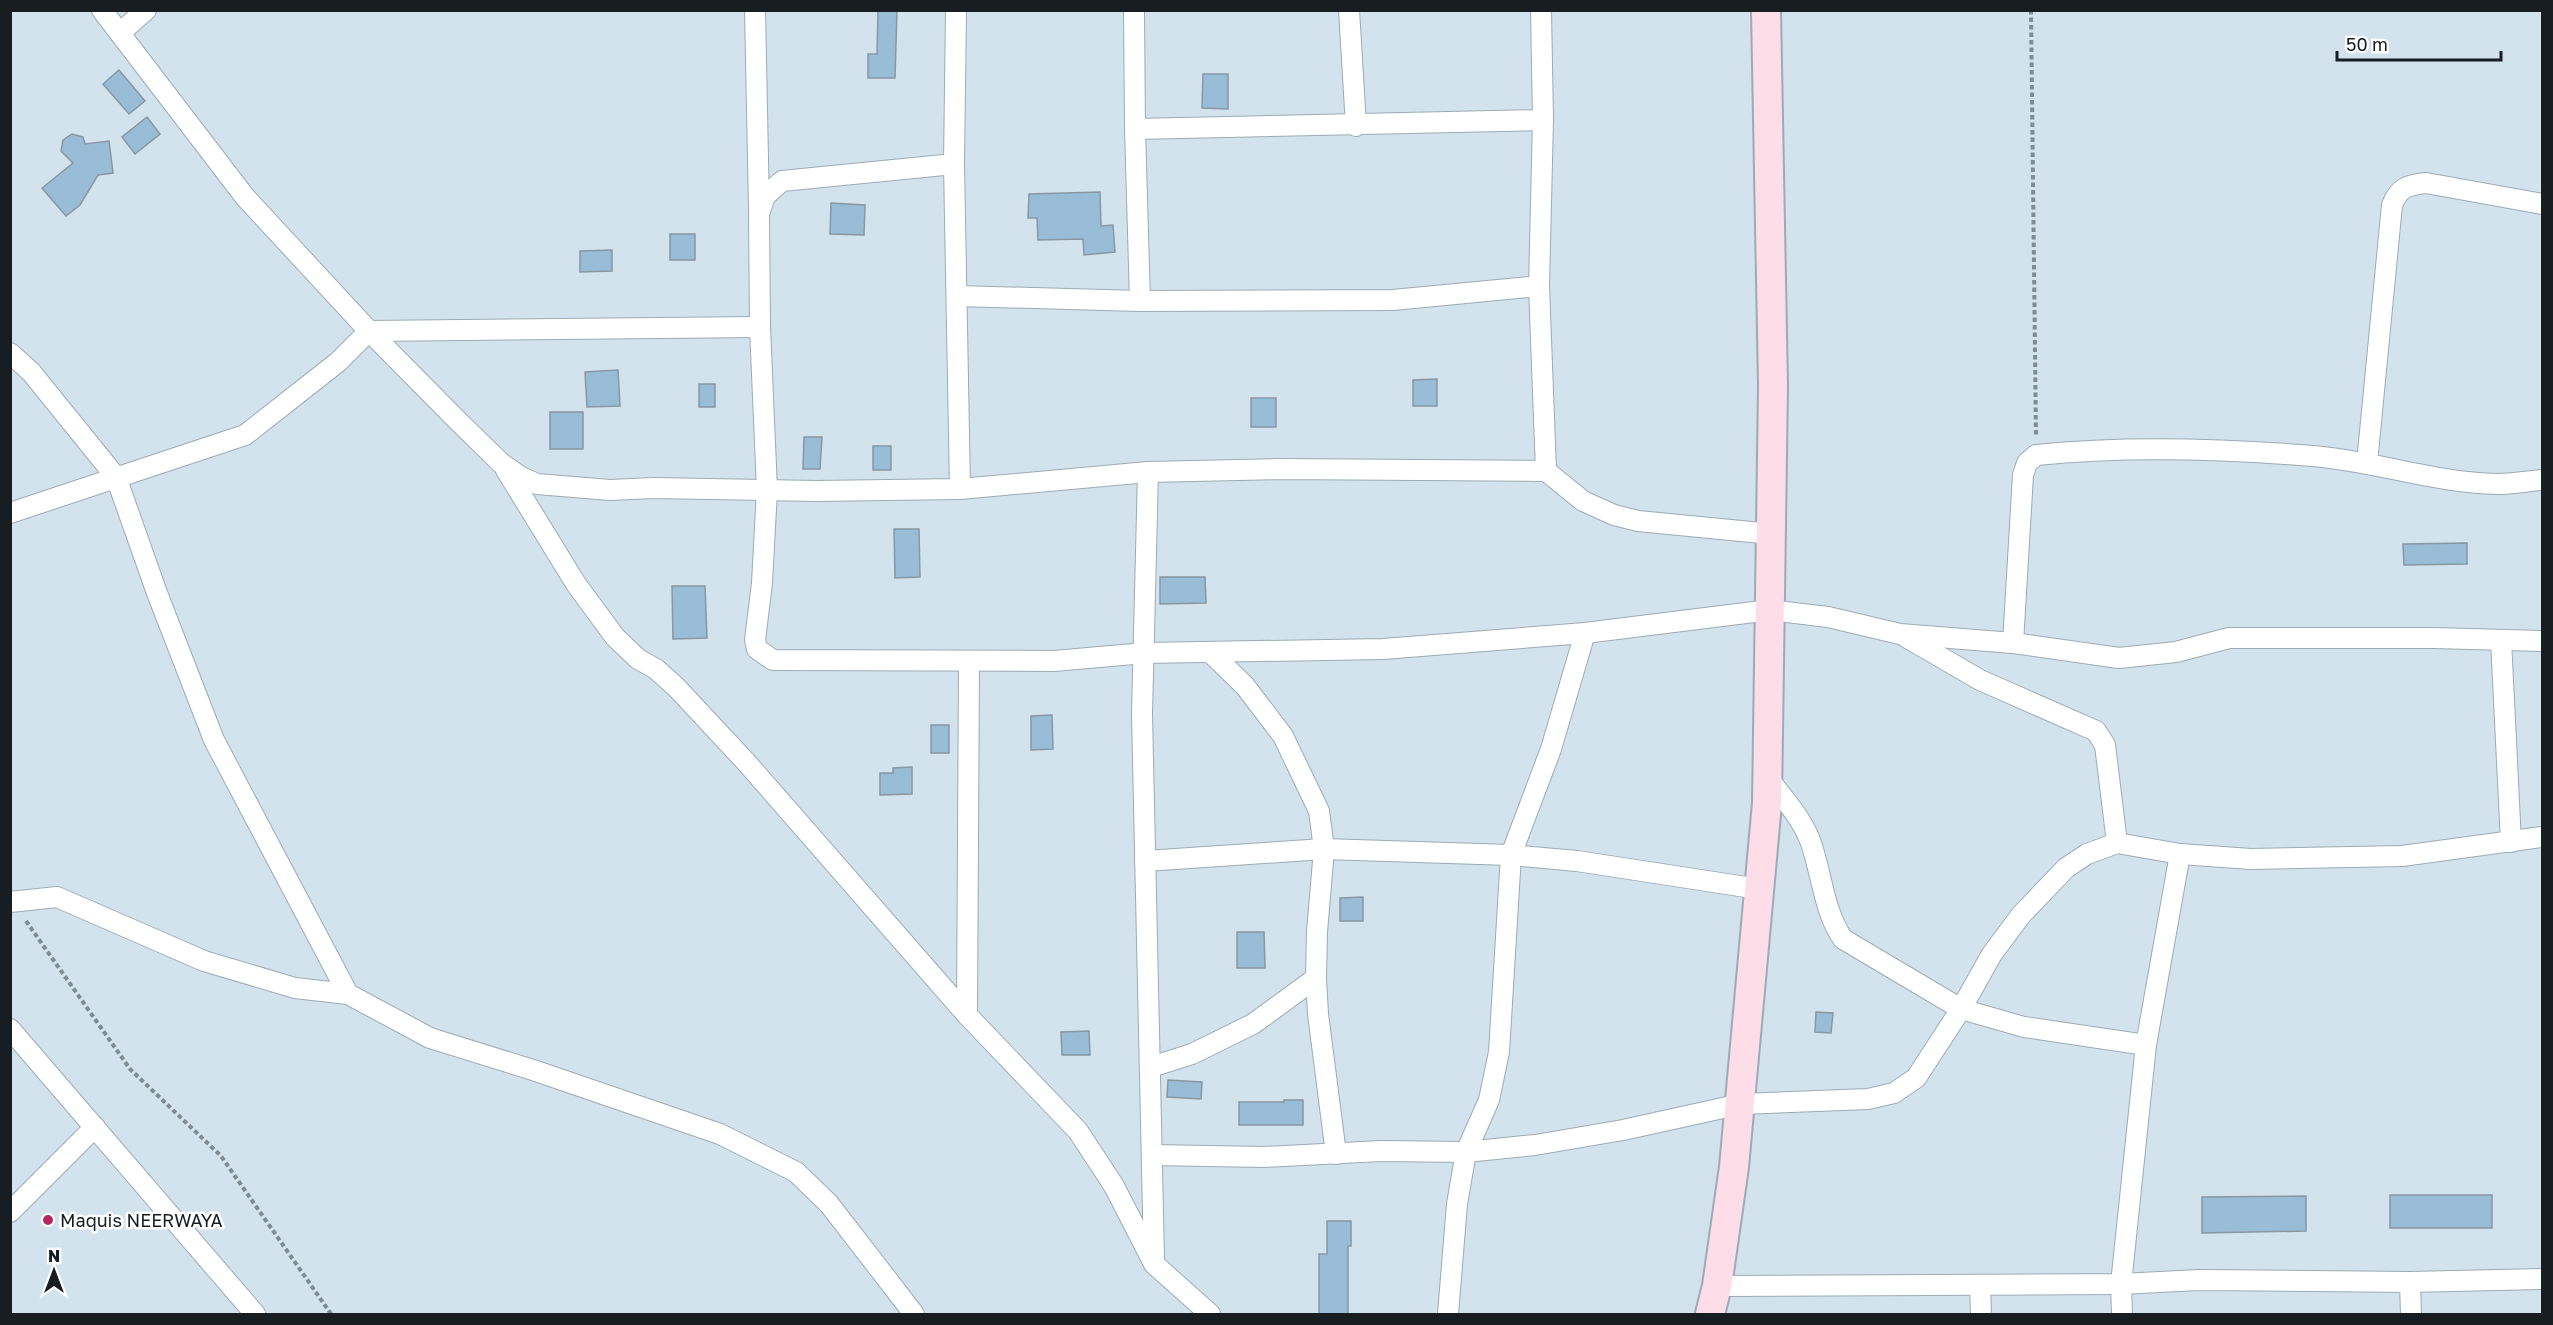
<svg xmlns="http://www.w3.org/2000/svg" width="2553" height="1325" viewBox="0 0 2553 1325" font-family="'Golos Text',sans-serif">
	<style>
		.building { fill: #99bdd6; stroke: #8997a2; stroke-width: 1.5 }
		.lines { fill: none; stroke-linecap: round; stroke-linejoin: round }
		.street-casing { stroke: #9cabb5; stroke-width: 22 }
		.secondary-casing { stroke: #9cabb5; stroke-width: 32 }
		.path { stroke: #808b92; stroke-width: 4; stroke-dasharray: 4.5 3; stroke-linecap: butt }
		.street { stroke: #fff; stroke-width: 20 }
		.secondary { stroke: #fddde7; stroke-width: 28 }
		.poi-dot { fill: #b32762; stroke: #fff; stroke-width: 2 }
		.labels { text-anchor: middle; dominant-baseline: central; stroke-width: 5; stroke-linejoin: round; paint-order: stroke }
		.poi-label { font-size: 18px; fill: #181d21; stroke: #fff; text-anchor: start }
	</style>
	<rect width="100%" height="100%" fill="#d3e3ee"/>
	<g class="building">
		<path d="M878 10H897L895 78H868V54H877Z"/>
		<path d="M119 70 145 101 129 114 103 84Z"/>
		<path d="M1203 74H1228V109L1202 108Z"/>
		<path d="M147 117 160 134 135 154 122 137Z"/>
		<path d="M72 134 83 137 85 144 109 141 113 173 98 175 80 205 66 216 42 188 73 163 61 151 63 140Z"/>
		<path d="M1100 192 1101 226 1113 225 1115 252 1084 255 1083 239 1038 240 1037 218H1028L1029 194Z"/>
		<path d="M831 203 865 205 864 235 830 234Z"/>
		<rect x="670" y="234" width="25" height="26"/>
		<path d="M612 250V271L580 272V251Z"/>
		<path d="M618 370 620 406 587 407 585 372Z"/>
		<path d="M1437 379V406H1413V380Z"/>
		<rect x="699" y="384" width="16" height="23"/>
		<rect x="1251" y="398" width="25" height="29"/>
		<rect x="550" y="412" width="33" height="37"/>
		<path d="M804 437H822L820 469H803Z"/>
		<rect x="873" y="446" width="18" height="24"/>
		<path d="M894 529H919L920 577 895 578Z"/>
		<path d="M2467 543V564L2404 565 2403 544Z"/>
		<path d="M1160 577H1205L1206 603 1160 604Z"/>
		<path d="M672 586H705L707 638 673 639Z"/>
		<path d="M1052 715 1053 749 1031 750V716Z"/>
		<rect x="931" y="725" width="18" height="28"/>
		<path d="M912 767V794L880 795V773H893V768Z"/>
		<path d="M1363 897V921H1340V898Z"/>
		<path d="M1237 932H1264L1265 968H1237Z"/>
		<path d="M1816 1012 1833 1013 1831 1033 1815 1032Z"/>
		<path d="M1089 1031 1090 1055H1062L1061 1032Z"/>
		<path d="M1168 1080 1202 1082 1201 1099 1167 1097Z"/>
		<path d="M1284 1100H1303V1125H1239V1102H1284Z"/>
		<rect x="2390" y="1195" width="102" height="33"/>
		<path d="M2306 1196V1231L2202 1233V1197Z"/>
		<path d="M1327 1221H1351V1246H1348V1314H1319V1254H1327Z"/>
	</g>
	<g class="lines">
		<g class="street-casing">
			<g id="street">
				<path d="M102 10 245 197 369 331 459 422 501 463 521 477 537 484 610 490 654 488 816 491 960 489 1148 472 1279 469 1546 471 1583 501 1614 515 1638 521 1772 534"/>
				<path d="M755 10 759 209"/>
				<path d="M956 10 954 164 960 489"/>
				<path d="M1134 10 1135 129 1140 301"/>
				<path d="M1349 10 1356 126"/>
				<path d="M121 32 146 10"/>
				<path d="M1135 129 1543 120"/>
				<path d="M954 164 782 181 765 196 759 214 760 327 767 490 762 583 755 640 757 649 773 660 1054 661 1145 653 1383 649 1585 633 1770 610 1828 617 1900 634 2013 643 2119 658 2176 652 2229 638H2434L2542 641"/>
				<path d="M1539 286 1543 120 1541 10"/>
				<path d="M957 296 1140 301 1393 300 1539 286 1546 471"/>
				<path d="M10 353 31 372 116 477 157 593 214 740 348 994 430 1038 533 1070 720 1134 796 1172 829 1204 914 1314"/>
				<path d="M2367 463 2392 205C2399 187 2408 185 2426 183L2542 204"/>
				<path d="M506 470 576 584 615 637 638 659 656 669 677 688 746 762 967 1015 1078 1131 1114 1186 1154 1264 1210 1314"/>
				<path d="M1148 472 1142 714 1154 1258"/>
				<path d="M10 513 245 435 338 362 369 331 760 327"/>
				<path d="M1906 637 1980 680 2096 731 2105 745 2117 843 2180 854 2251 859 2402 856 2542 837"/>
				<path d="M2501 640 2511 842"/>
				<path d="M2013 643 2023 475 2027 463 2036 455C2124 446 2226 449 2313 456 2375 461 2435 483 2497 484 2512 484 2528 481 2542 480"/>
				<path d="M1210 652 1245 686 1283 736 1319 811 1324 849 1317 932 1316 978 1318 1014 1336 1154"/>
				<path d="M1767 777C1783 798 1802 818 1811 843 1822 875 1824 912 1843 939L1961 1009 2024 1027 2146 1045"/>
				<path d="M1145 861 1324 849 1511 855 1577 861 1759 889"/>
				<path d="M10 902 57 897 204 961 295 988 348 994"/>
				<path d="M967 1015 969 663"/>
				<path d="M10 1029 255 1314"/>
				<path d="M1151 1067 1192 1054 1253 1024 1316 978"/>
				<path d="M1152 1155 1264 1157 1381 1151 1466 1152 1535 1145 1623 1130 1741 1104 1868 1099 1894 1093 1916 1078 1961 1009 1992 954 2021 915 2066 868 2087 854 2117 843"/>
				<path d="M10 1212 95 1127"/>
				<path d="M2410 1282 2411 1314"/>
				<path d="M1980 1285 1981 1314"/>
				<path d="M1717 1286 2121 1284 2199 1280 2410 1282 2542 1279"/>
				<path d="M1448 1314 1457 1204 1466 1152 1489 1100 1499 1052 1511 855 1551 749 1585 633"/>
				<path d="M2122 1314 2121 1284 2146 1045 2180 854"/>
			</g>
		</g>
		<g class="secondary-casing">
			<path id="secondary" d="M1710 1314 1717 1286 1734 1167 1767 803 1773 386 1766 10"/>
		</g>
		<g class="path">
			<path d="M2031 10 2036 436"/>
			<path d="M26 921 130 1069 221 1156 331 1314"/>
		</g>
		<use href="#street" class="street"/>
		<use href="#secondary" class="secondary"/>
	</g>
	<circle class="poi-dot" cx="48" cy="1220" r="6"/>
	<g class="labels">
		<g class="poi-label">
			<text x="60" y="1220">Maquis NEERWAYA</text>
		</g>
	</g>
	<rect width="2553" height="1325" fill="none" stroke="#181d21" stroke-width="24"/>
	<g transform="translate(54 1271)" stroke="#ffffff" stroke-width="4.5" paint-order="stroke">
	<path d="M0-4.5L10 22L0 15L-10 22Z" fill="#181d21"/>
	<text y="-9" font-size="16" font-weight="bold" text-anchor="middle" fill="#181d21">N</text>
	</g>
	<path d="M2337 51v9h164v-9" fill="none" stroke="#181d21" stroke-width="3"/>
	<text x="2346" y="51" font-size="18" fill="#181d21" stroke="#ffffff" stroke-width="4.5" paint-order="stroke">50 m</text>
</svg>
